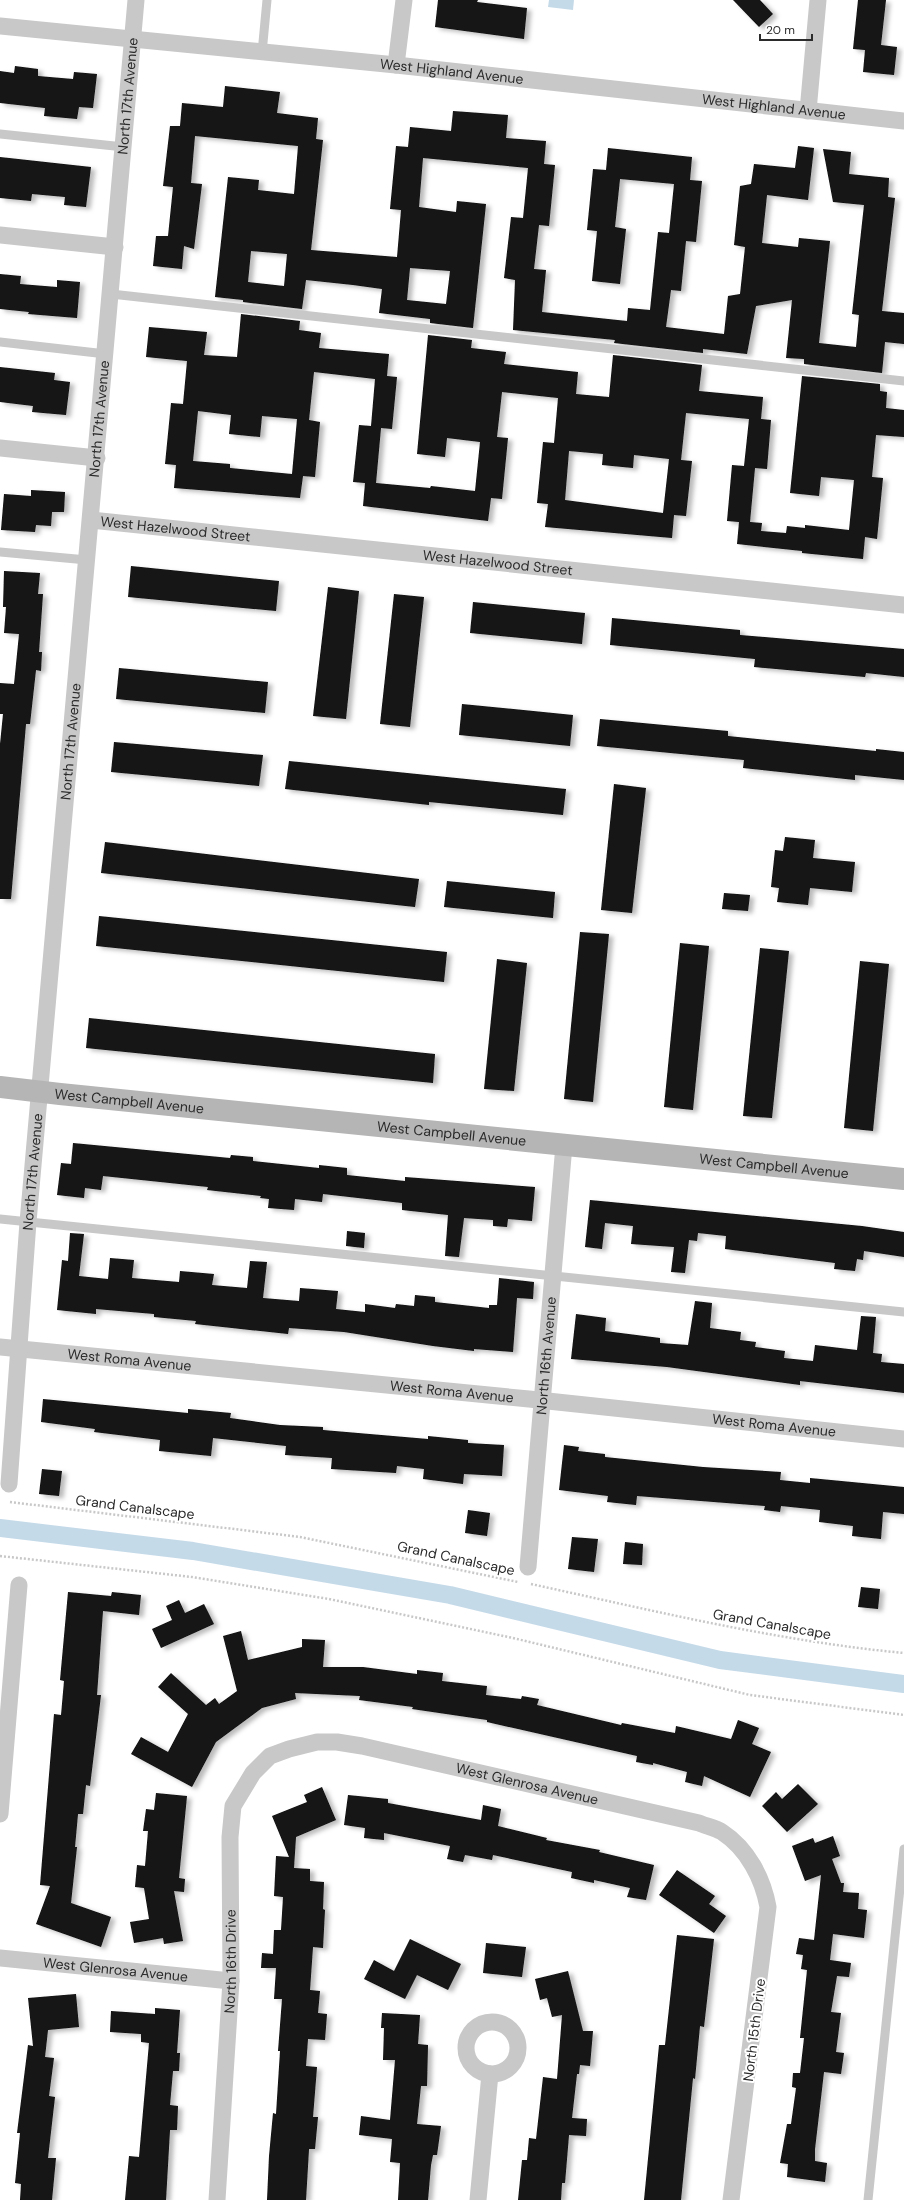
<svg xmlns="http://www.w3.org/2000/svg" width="904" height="2200" viewBox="0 0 904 2200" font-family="'DM Sans',sans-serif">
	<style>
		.water { fill: #c5dae9 }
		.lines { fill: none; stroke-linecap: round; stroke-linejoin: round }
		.canal { stroke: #c5dae9; stroke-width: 18 }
		.building { fill: #121212; fill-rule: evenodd; filter: url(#shadow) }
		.path { stroke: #c8c8c8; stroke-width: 2.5; stroke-dasharray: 2 2; stroke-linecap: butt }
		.lane { stroke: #c8c8c8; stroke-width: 9 }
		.street { stroke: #c8c8c8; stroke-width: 17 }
		.secondary { stroke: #b5b5b5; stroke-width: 22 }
		.labels { text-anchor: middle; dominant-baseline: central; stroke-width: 4; stroke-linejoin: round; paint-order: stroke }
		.street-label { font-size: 14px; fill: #2b2b2b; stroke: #fff }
	</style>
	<defs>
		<filter id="shadow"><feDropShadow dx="4.5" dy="2.5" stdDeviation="2" flood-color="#0004"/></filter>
	</defs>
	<rect width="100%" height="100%" fill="#fff"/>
	<path class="water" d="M549 0H574L573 10 548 7Z"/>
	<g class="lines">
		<path class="canal" d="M0 1528 193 1551 450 1595 720 1660 904 1684"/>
	</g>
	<g class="building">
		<path d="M438 0H478L477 2 527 8 524 39 435 27Z"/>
		<path d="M733 0H760L773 14 759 27Z"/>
		<path d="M858 0H886L881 45 897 47 894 75 863 72 865 50 853 49Z"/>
		<path d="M15 66 38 69V76L73 79 74 72 97 74 93 108 79 107 77 119 44 116 45 108 0 103V71L14 73Z"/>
		<path d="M225 86 280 92 277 113 318 118 316 139 323 140 311 250 397 257 401 210 390 209 396 146 408 147 410 127 451 131 453 111 508 115 506 138 546 141 544 164 555 165 549 226 539 225 534 269 546 270 542 312 627 321 628 308 650 310 658 232 669 233 674 184 620 179 615 227 626 229 620 284 592 281 597 231 587 230 593 169 606 170 608 148 692 157 690 180 702 181 696 242 686 241 681 291 671 290 666 327 724 334 728 296 740 294 745 247 734 245 740 186 751 184 754 164 795 168 798 146 814 148 808 200 767 195 762 243 798 247 799 238 830 241 819 343 856 347 859 315 852 314 864 205 833 202 823 149 851 152 849 174 889 178 888 197 895 198 882 311 904 313V344L885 342 882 373 804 364V359L786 358 792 300 756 306 747 354 703 349V353L614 343 615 340 513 330 515 280 504 278 511 217 523 218 528 168 423 158 419 207 456 212 457 201 486 204 473 328 430 323V319L379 313 382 289 353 285 306 280 302 309 243 302V300L215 297 228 177 259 180 258 190 294 194 298 146 195 136 191 183 202 184 194 249 184 246 182 269 153 266 156 236H168L173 187 163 186 170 126H180L182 103 223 107ZM251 251 287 254 284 286 248 282ZM410 268 450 271 446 304 407 300Z"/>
		<path d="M0 157 91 167 86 207 64 205 65 197 32 194 31 201 0 198Z"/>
		<path d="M0 274 21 276 20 284 57 287V280L80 282 77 318 28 314 29 312 0 309Z"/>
		<path d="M241 314 300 321 299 330 321 333 319 348 389 354 387 376 397 377 392 429 381 428 376 483 430 488 431 486 475 491 480 442 447 438 445 457 417 454 428 335 472 340 471 348 506 352 504 364 578 372 576 394 609 397 613 355 702 365 699 391 763 397 761 419 771 420 767 469 755 468 750 522 762 523 761 531 786 533 787 526 805 528V525L849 530 854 480 821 477 819 496 790 493 802 376 880 384V391L887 392 886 408 904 410V437L876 435 872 477 883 478 877 539 865 537 863 559 802 553V551L737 544 739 522 727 521 732 465 744 466 749 419 686 413 681 460 692 461 686 516 674 515 672 538 545 527 548 504 537 503 543 442 554 443 558 398 502 392 497 437 508 438 502 499 491 498 488 521 363 506 365 483 353 482 359 425 371 426 375 379 314 372 309 420 320 422 315 477 303 476 300 498 174 488 176 465 165 464 171 403 183 404 187 361 146 357 149 327 207 332 204 355 237 357ZM198 411 231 415 229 434 260 437 262 416 297 419 292 474 230 468V464L193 461ZM569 451 603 454 602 465 633 468 634 455 669 459 663 513 565 500Z"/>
		<path d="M0 367 55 373 54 380 70 382 66 415 32 412 33 406 0 402Z"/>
		<path d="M31 490 65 492 64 512H52L51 526 36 525 35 532 1 530 4 494 31 496Z"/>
		<path d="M131 566 279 581 276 611 128 597Z"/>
		<path d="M4 571 40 573 38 594H43L39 652H42L41 671 36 670 30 724H26L11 899H0V744L3 714H0V683L14 684 19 634 4 633 6 607H3Z"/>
		<path d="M328 587 359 591 346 719 313 716Z"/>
		<path d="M394 594 424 597 410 727 380 724Z"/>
		<path d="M473 602 585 613 582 644 470 633Z"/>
		<path d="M612 618 740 630V635L904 649V677L866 673 865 677 754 667 755 659 610 645Z"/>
		<path d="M119 668 268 682 265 713 116 699Z"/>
		<path d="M462 704 573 715 570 746 459 735Z"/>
		<path d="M600 719 728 731V736L876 751V749L904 752V780L855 775V780L743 768 744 760 597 746Z"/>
		<path d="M114 742 263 755 259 786 111 772Z"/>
		<path d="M289 761 566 789 563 815 429 802V805L285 789Z"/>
		<path d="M614 784 646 788 632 913 601 910Z"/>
		<path d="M785 837 815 840 813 858 855 862 852 892 810 888 808 905 777 902 779 888 771 887 775 850 783 851Z"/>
		<path d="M105 842 419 879 415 907 101 873Z"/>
		<path d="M447 881 555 892 553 918 444 907Z"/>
		<path d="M724 893 750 895 748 911 722 909Z"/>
		<path d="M99 916 447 952 444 982 96 946Z"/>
		<path d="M580 932 609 934 593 1102 564 1099Z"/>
		<path d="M680 943 709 946 693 1110 664 1107Z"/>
		<path d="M760 948 789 951 772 1118 743 1116Z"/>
		<path d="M497 959 527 963 514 1091 484 1089Z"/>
		<path d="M860 961 889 964 873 1131 844 1128Z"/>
		<path d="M89 1018 435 1054 433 1083 86 1048Z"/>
		<path d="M73 1143 230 1158 231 1155 253 1157V1161L319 1168V1165L347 1168V1175L405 1181V1177L535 1187 532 1221 508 1219 507 1227 493 1226V1220L464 1218 459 1257 445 1256 448 1215 402 1210V1203L323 1194 322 1202 295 1199 294 1210 268 1208 269 1199 260 1198 261 1196 207 1190 208 1187 103 1176 101 1190 85 1188 84 1198 57 1195 61 1163 71 1164Z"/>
		<path d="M590 1200 862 1226 904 1232V1257L864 1251 863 1260 857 1259 855 1271 834 1269 835 1263 725 1249 726 1236 698 1233 697 1241 689 1240 685 1273 671 1272 674 1247 631 1244 633 1226 605 1223 602 1249 585 1247Z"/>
		<path d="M347 1231 365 1233 364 1248 346 1246Z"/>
		<path d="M70 1233 84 1234 79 1276 108 1279 110 1258 134 1260 132 1278 179 1282 180 1271 214 1274 212 1285 247 1288 250 1261 267 1262 263 1298 299 1301 300 1288 338 1291 336 1309 365 1312V1304L395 1308 396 1304 414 1306 415 1295 435 1297V1302L489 1308V1305H497L499 1278 534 1282 533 1299 517 1298 513 1352 474 1349V1351L433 1346 344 1332 289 1328 288 1334 232 1328 195 1324 196 1321 154 1317V1314L96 1309V1314L57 1310 62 1260 68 1261Z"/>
		<path d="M695 1301 712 1303 710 1328 741 1332 740 1340 756 1342 755 1347 785 1351 784 1358 813 1361 815 1345 857 1350 861 1316 876 1317 873 1353 882 1354 881 1362 904 1364V1393L800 1381V1385L667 1367 571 1359 576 1314 606 1318 605 1331 660 1338V1343L688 1345Z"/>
		<path d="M43 1399 188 1413V1409L231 1413 230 1418 280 1425 323 1427V1430L428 1439V1436L468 1440V1443L504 1445 502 1476 464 1474 463 1484 423 1479 424 1469 397 1466 396 1473 331 1469 332 1458 285 1455 286 1446 213 1438 211 1456 159 1451 160 1440 94 1432 95 1429 41 1422Z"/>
		<path d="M564 1445 579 1447 578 1451 605 1454V1457L703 1467 781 1472 780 1480 810 1483V1478L904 1487V1514L883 1512 881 1539 852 1536 853 1526 819 1522 820 1510 781 1506 780 1512 764 1510 765 1506 637 1496 636 1505 607 1502 608 1496 559 1490Z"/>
		<path d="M42 1469 62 1471 59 1496 39 1494Z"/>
		<path d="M468 1510 490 1513 487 1536 465 1533Z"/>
		<path d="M572 1537 598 1539 594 1572 568 1569Z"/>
		<path d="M625 1542 643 1544 642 1565 623 1564Z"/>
		<path d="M861 1587 880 1589 878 1609 858 1607Z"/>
		<path d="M68 1592 111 1596 112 1592 141 1595 139 1615 103 1611 97 1695H101L96 1737 90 1786 86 1785 83 1814H78L75 1847H77L71 1903 111 1917 101 1947 36 1924 50 1886 40 1885 54 1714 61 1715 64 1681 60 1680Z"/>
		<path d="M179 1600 185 1613 204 1604 214 1624 161 1648 152 1629 172 1620 166 1606Z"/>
		<path d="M241 1631 248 1660 302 1647V1639L325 1640 323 1667H363L417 1674V1670L443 1673 442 1681 487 1686 486 1695 521 1699 522 1696 539 1699 537 1705 621 1725 622 1723 675 1733 676 1726 731 1739 738 1720 759 1728 752 1744 771 1752 750 1797 704 1776 702 1786 685 1782 687 1772 653 1763V1765L636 1762 637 1756 487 1722V1720L412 1709 413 1707 359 1700 360 1696 295 1693 296 1699 262 1708 216 1742 192 1787 131 1754 141 1737 168 1752 188 1714 158 1687 171 1673 206 1705 215 1698 219 1704 237 1691 223 1636Z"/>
		<path d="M798 1784 818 1804 787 1832 762 1806 776 1792 782 1799Z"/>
		<path d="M322 1787 336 1820 296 1837 294 1868 310 1869V1881L324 1882 323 1909 325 1910 323 1948 313 1947 310 1990 320 1991 318 2013 327 2014 325 2040 308 2039 306 2066 317 2067 313 2117H318L315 2149H309L306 2200H267L269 2156 273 2113 276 2114 280 2051H278L282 1999H274L276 1968H261L262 1953 273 1954 274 1930H281L283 1897 274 1896 276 1856 289 1857 272 1816 307 1802 304 1795Z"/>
		<path d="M156 1793 187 1796 179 1878 185 1879 184 1892 174 1891 183 1941 164 1944 163 1938 134 1943 130 1922 149 1919 144 1888 135 1887 137 1865 145 1866 148 1831H143L146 1809 154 1810Z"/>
		<path d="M348 1795 388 1799V1803L481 1820 483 1805 501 1809 498 1826 547 1838 546 1840 600 1850 599 1852 654 1865 646 1900 627 1897 630 1888 594 1880V1883L571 1878 572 1872 493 1855 492 1860 465 1855 463 1862 447 1859 450 1846 384 1833V1840L364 1838 365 1828 344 1825Z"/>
		<path d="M833 1836 840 1856 832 1859 841 1883H844L843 1892 859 1893 858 1909 867 1910 864 1938 833 1934 830 1960 851 1963 849 1977 837 1976 831 2012 841 2013 836 2052 844 2053 841 2074 824 2072 815 2149V2161L827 2163 825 2182 787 2177 788 2164 780 2163 787 2124H791L796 2088 792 2087 793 2073H800L804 2038H800L807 1970 801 1969 803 1955 796 1954 799 1938 814 1940 821 1875 805 1881 792 1846 813 1838 815 1843Z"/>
		<path d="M677 1870 715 1896 709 1904 726 1916 714 1933 659 1895Z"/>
		<path d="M677 1935 714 1939 704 2027 700 2026 695 2079 693 2078 681 2200H644L659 2045H665Z"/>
		<path d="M410 1939 461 1964 448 1990 417 1975 405 1999 364 1979 374 1960 394 1971Z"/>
		<path d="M486 1943 526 1947 522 1977 483 1973Z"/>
		<path d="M568 1971 583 2031H593L590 2066 580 2065 579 2074H577L572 2118 587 2119 586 2136 569 2135 565 2183H562L561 2200H518L522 2160H527L529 2138 536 2139 543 2077 557 2079 562 2015 552 2017 547 1998 540 2000 535 1979Z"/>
		<path d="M76 1994 79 2027 48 2030 45 2057 54 2058 49 2096 55 2097 48 2158H56L52 2200H20L21 2184 15 2183 20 2133H17L28 2045 33 2046 28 1998Z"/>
		<path d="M155 2008 180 2010 177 2053H180L179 2071H173L170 2105 178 2106 177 2130H170L166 2200H125L129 2156 139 2157 149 2043 141 2042V2034L110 2032 111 2011 155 2014Z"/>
		<path d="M382 2013 420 2015 418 2044 428 2045 427 2086H421L417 2124 441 2126 437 2155H433L431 2165 428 2200H398L400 2163 390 2162 392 2139 359 2135 361 2116 390 2120 395 2060H383L384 2028H381Z"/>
	</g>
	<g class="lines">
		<g class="path">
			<path d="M10 1502 300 1537 518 1582"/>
			<path d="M0 1556 192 1577 329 1599 513 1638 750 1695 904 1715"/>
			<path d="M531 1584C655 1611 777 1641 904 1653"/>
		</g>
		<g class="lane">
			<path d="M262 53 267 0"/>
			<path d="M0 134 124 147"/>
			<path d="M111 294 904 381"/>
			<path d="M0 342 106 354"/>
			<path d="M0 552 87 560"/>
			<path d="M0 1219 904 1312"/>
			<path d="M868 2200 904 1849"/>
		</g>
		<g class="street">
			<path id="s1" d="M0 26 396 65 904 121"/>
			<path d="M396 65 404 0"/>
			<path d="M808 111 818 0"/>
			<path d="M0 235 115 247"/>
			<path d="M0 448 97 458"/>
			<path id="s2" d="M91 520 904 605"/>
			<path id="s3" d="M0 1347 529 1399 904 1439"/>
			<path id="s4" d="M9 1484 28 1222 136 0"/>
			<path id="s5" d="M528 1567 564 1145"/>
			<path d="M0 1814 19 1585"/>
			<path id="s6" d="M0 1958 231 1981"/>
			<circle cx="492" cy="2048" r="26"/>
			<path id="s7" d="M217 2200 231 1981 230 1837 233 1806 253 1773 270 1756 289 1749 317 1742H337L362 1746 699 1823C706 1826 716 1828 722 1832 748 1849 763 1879 768 1907L731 2200"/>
			<path d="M478 2200 490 2074"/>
		</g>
		<path class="secondary" id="s8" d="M0 1087 60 1094 904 1179"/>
	</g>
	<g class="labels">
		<g class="street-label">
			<text stroke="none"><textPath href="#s1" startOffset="454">West Highland Avenue</textPath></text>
			<text stroke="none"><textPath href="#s4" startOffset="1393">North 17th Avenue</textPath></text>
			<text stroke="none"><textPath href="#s1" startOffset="778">West Highland Avenue</textPath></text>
			<text stroke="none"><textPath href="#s4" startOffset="1069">North 17th Avenue</textPath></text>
			<text stroke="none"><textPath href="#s2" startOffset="85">West Hazelwood Street</textPath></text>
			<text stroke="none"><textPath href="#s2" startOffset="409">West Hazelwood Street</textPath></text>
			<text stroke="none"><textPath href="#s4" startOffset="745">North 17th Avenue</textPath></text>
			<text stroke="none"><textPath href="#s8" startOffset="130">West Campbell Avenue</textPath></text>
			<text stroke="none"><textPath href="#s8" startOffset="454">West Campbell Avenue</textPath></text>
			<text stroke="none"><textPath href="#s8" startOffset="778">West Campbell Avenue</textPath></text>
			<text stroke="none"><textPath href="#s4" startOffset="313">North 17th Avenue</textPath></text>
			<text stroke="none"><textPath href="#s5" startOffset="212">North 16th Avenue</textPath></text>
			<text stroke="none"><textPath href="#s3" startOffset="130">West Roma Avenue</textPath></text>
			<text stroke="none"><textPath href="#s3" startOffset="454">West Roma Avenue</textPath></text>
			<text stroke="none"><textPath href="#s3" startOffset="778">West Roma Avenue</textPath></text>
			<text transform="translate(135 1507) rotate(7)">Grand Canalscape</text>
			<text transform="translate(456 1558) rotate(12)">Grand Canalscape</text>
			<text transform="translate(772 1624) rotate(10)">Grand Canalscape</text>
			<text stroke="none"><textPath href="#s7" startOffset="721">West Glenrosa Avenue</textPath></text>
			<text stroke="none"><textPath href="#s7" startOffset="239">North 16th Drive</textPath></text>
			<text stroke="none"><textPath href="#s6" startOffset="116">West Glenrosa Avenue</textPath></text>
			<text transform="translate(754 2030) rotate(-83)">North 15th Drive</text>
		</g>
	</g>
	<path d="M760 34v6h52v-6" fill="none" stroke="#2b2b2b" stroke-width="2"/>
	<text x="766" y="34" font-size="12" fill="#2b2b2b" stroke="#ffffff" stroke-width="3" paint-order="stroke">20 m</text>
</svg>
